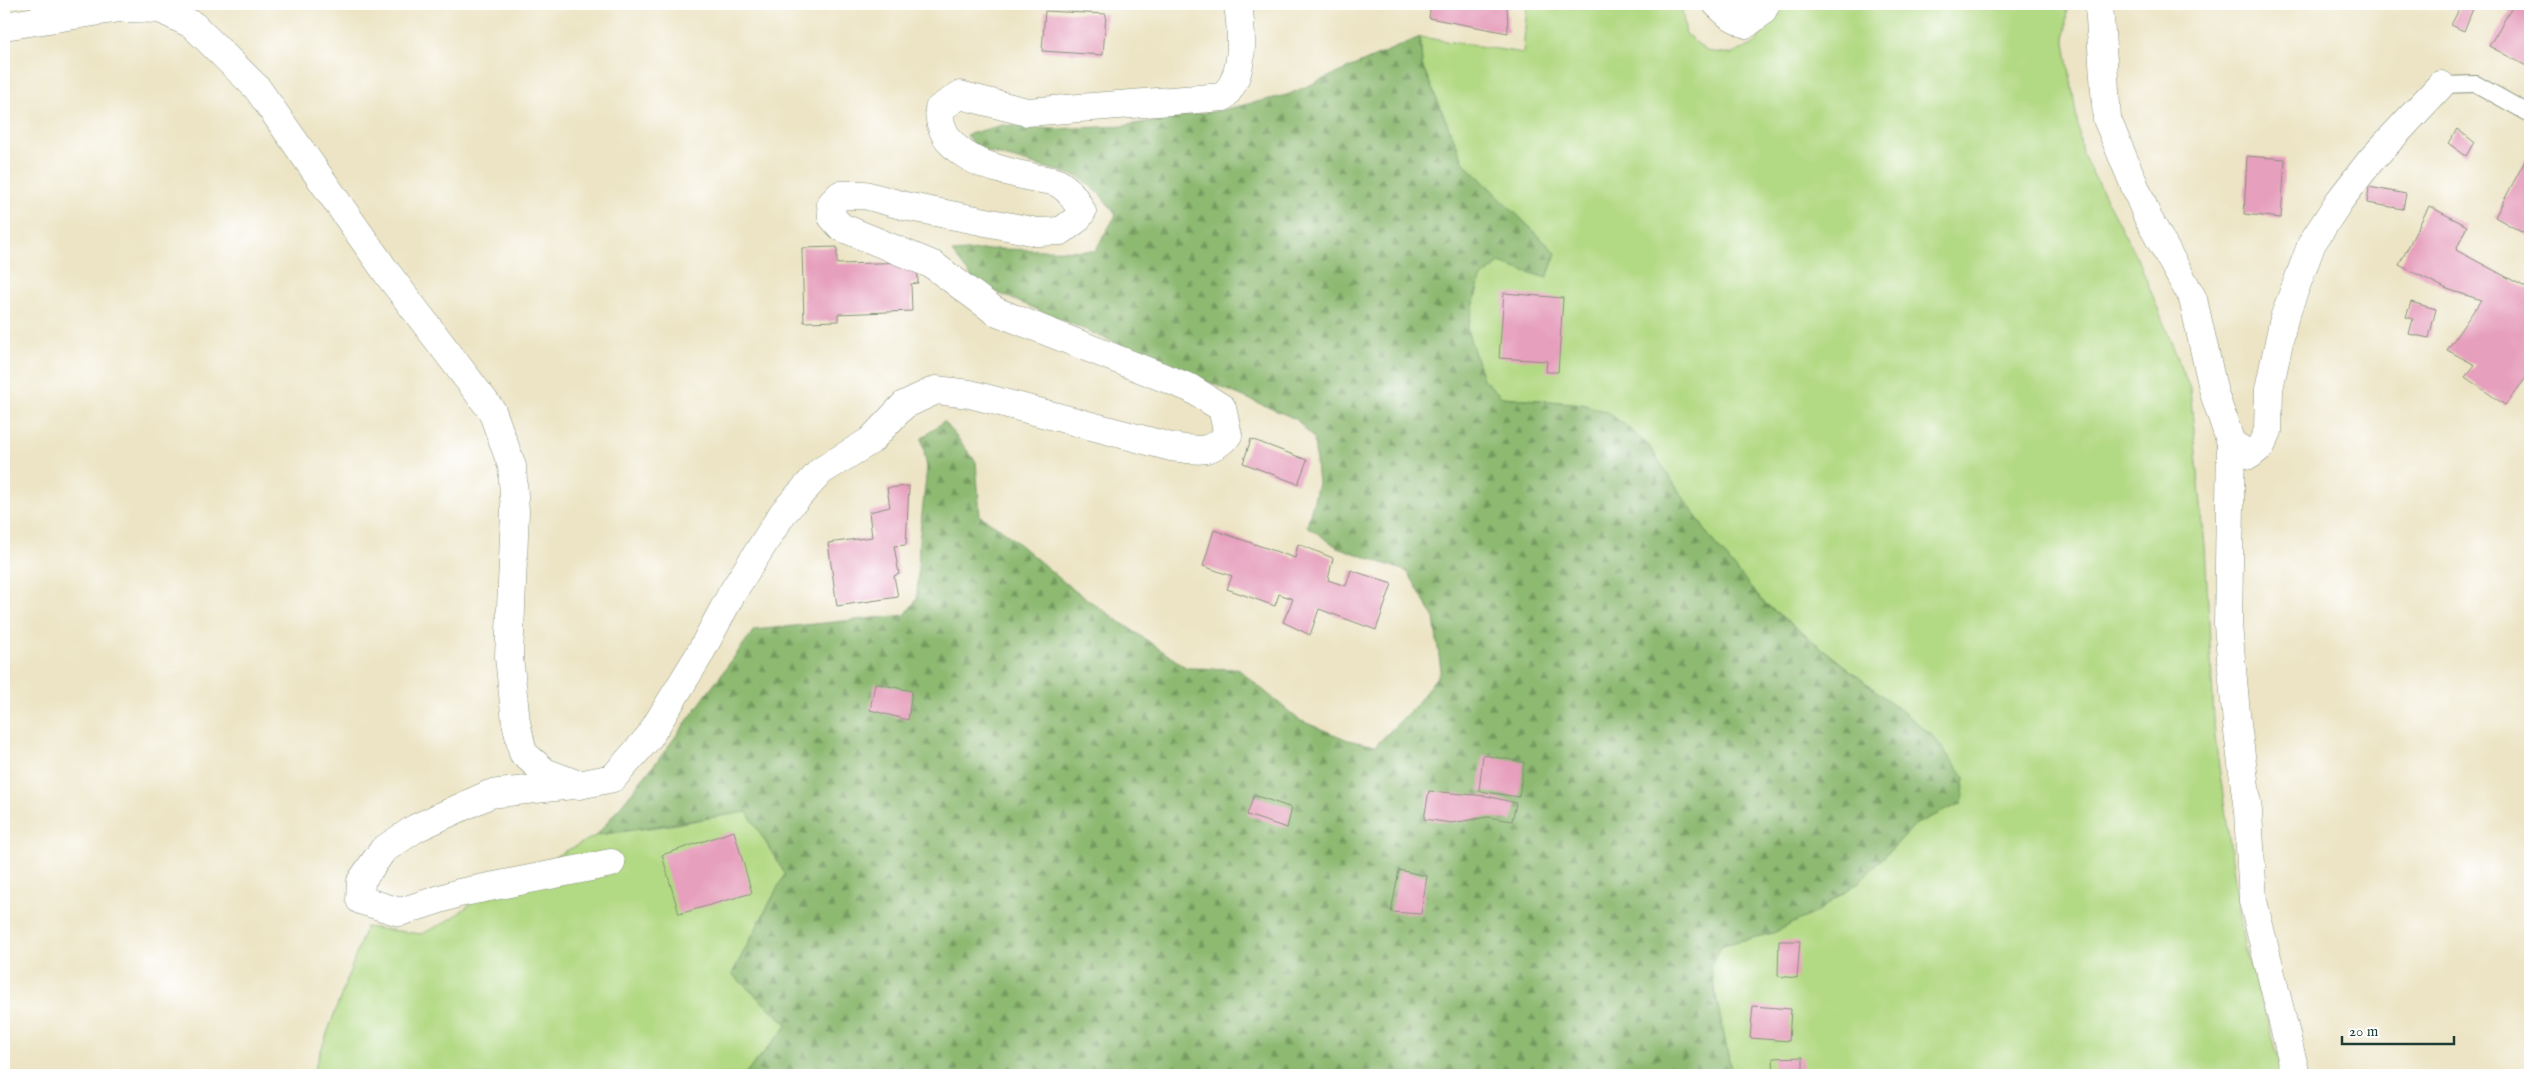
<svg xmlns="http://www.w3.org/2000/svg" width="2534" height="1079" viewBox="0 0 2534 1079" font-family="'IM FELL English',serif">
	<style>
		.grass { fill: #b2d983; stroke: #688b5c }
		.forest { fill: url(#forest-firs); stroke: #567b52 }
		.building { fill: #e69fbc }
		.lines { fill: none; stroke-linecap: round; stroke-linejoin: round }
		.lane-casing { stroke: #86907c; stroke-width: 18 }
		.street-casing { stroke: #86907c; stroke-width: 29 }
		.lane { stroke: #fff; stroke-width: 16 }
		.street { stroke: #fff; stroke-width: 28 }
	</style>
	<defs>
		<pattern id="forest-firs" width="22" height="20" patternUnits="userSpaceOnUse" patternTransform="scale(1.25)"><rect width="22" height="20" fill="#8db971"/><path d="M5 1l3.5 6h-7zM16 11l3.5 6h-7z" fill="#73985e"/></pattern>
	</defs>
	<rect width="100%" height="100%" fill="#fff"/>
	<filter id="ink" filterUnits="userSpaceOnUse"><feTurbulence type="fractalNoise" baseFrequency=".02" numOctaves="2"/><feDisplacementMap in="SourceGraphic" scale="10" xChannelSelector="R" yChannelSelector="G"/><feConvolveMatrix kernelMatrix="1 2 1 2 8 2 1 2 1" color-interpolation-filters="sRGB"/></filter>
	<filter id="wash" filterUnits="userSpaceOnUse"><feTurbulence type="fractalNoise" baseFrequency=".0096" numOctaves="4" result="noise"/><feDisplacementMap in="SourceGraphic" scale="20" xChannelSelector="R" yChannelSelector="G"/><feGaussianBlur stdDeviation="1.12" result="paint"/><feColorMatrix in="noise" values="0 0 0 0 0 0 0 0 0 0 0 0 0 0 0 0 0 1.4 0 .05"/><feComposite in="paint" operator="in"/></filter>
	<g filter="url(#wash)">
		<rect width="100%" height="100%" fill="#ece4c4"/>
		<g class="grass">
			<path d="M1527 4H1681L1686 34 1706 51 1732 54 1755 44 1779 4H2067L2065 42 2082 153 2140 264 2190 389 2205 546 2215 738 2244 945 2284 1075H1732L1710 967 1722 945 1773 933 1818 911 1860 881 1916 824 1962 803 1932 735 1762 601 1711 539 1583 404 1502 397 1482 379 1467 330 1480 279 1499 263 1547 278 1556 253 1464 163 1422 65 1420 37 1523 53Z"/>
			<path d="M747 811 785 874 732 974 788 1025 744 1075H312L366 927 422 934 451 919 485 893 597 835 671 825Z"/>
		</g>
		<path class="forest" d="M1420 37 1422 65 1464 163 1556 253 1547 278 1499 263 1480 279 1467 330 1483 379 1502 397 1583 404 1607 412 1629 428 1649 446 1711 539 1762 601 1932 735 1965 777 1962 803 1916 824 1860 881 1818 911 1773 933 1722 945 1710 967 1732 1075H744L788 1025 732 974 785 874 747 812 597 835 662 755 754 630 905 615 917 599 919 542 927 468 922 438 944 421 976 462 980 516 1001 529 1071 588 1187 668 1238 669 1299 720 1348 740 1375 746 1416 705 1441 671 1434 618 1408 572 1337 547 1307 526 1318 484 1314 439 1296 419 977 284 952 252 995 249 1095 251 1116 215 1100 194 1079 177 979 149 966 135 1002 125 1053 129 1122 126 1222 110 1287 95Z"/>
		<g id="blocks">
			<g class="building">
				<path d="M1431 4H1507L1508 33 1429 18Z"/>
				<path d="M2462 4 2473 9 2464 31 2451 25Z"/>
				<path d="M2514 4H2530V68L2489 46Z"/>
				<path d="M1045 11 1106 14 1103 55 1042 51Z"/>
				<path d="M2457 129 2474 142 2466 156 2448 143Z"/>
				<path d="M2528 155 2530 156V237L2495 217Z"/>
				<path d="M2247 156 2285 159 2281 218 2244 214Z"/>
				<path d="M2369 187 2406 194 2403 209 2367 203Z"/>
				<path d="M2429 206 2467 226 2456 250 2527 288 2530 285V373L2505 405 2465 377 2475 365 2447 350 2481 300 2447 289 2399 265Z"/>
				<path d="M837 247V264L917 262 918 283 911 284 912 311 838 314V321L804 322 802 248Z"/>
				<path d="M1504 293 1563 298 1558 372H1546L1547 361 1499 358Z"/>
				<path d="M2411 302 2436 309 2429 338 2409 334 2413 319 2406 317Z"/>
				<path d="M1251 439 1307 460 1298 484 1243 463Z"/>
				<path d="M909 486 906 545 894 546 899 574 894 576 898 597 837 606 828 543 872 537 869 512 890 507 887 488Z"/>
				<path d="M1214 530 1295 558 1298 544 1333 558 1328 580 1346 586 1351 570 1392 584 1376 630 1319 609 1310 635 1283 622 1293 599 1279 594 1275 606 1227 589 1232 576 1203 566Z"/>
				<path d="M875 683 912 691 908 720 870 710Z"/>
				<path d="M1483 755 1524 762 1519 797 1479 791Z"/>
				<path d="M1429 791 1487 796 1516 803 1512 821 1488 817 1451 823 1424 819Z"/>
				<path d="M1254 795 1292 808 1287 828 1247 815Z"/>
				<path d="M734 831 752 893 679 914 662 855Z"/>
				<path d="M1399 870 1427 876 1421 914 1391 912Z"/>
				<path d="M1779 941H1800L1797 978 1778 976Z"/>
				<path d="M1753 1006 1791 1009 1789 1041 1750 1038Z"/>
				<path d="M1803 1057V1075H1774L1773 1058Z"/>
			</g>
		</g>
	</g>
	<g filter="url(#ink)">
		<use href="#blocks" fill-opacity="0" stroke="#86907c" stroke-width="1"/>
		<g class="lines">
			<g class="lane-casing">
				<path id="lane" d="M2441 85 2476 84 2530 114"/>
			</g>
			<g class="street-casing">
				<g id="street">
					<path d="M1717 4 1729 15 1746 24 1762 12 1766 4"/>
					<path d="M2099 4 2107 119 2148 218 2193 299 2214 393 2231 443 2250 455 2261 446 2268 431 2269 389 2284 318 2312 243 2340 200 2371 160 2441 85"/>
					<path d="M4 26 120 8 160 9 193 25 257 88 387 273 492 411 512 466 515 511 509 657 516 722 523 753 545 772 579 785 613 778 649 737 698 657 732 593 783 513 821 471 870 441 904 405 936 390 970 394 1171 447C1196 450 1209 455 1228 435L1222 408 1190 388 995 311 933 265 841 227 832 217 831 204 840 195H865L905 206 1037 232 1061 231 1076 220 1082 212C1077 202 1071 191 1061 185 1055 180 1043 180 1035 178 996 169 939 159 939 109L960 95 1027 112 1223 97C1246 74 1242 34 1238 4"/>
					<path d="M2231 443 2228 625 2237 724 2248 811 2253 901 2296 1075"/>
					<path d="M573 785 490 794 416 828 383 850 361 881 360 900 400 912 459 893 611 863"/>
				</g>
			</g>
			<use href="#lane" class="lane"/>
			<use href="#street" class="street"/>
		</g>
	</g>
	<rect width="2534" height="1079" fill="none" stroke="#fff" stroke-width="20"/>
	<path d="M2342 1036v8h112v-8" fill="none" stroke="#1f3d34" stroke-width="2.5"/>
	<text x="2349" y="1036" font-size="15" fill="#1f3d34" stroke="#ffffff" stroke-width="4" paint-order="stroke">20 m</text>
</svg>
